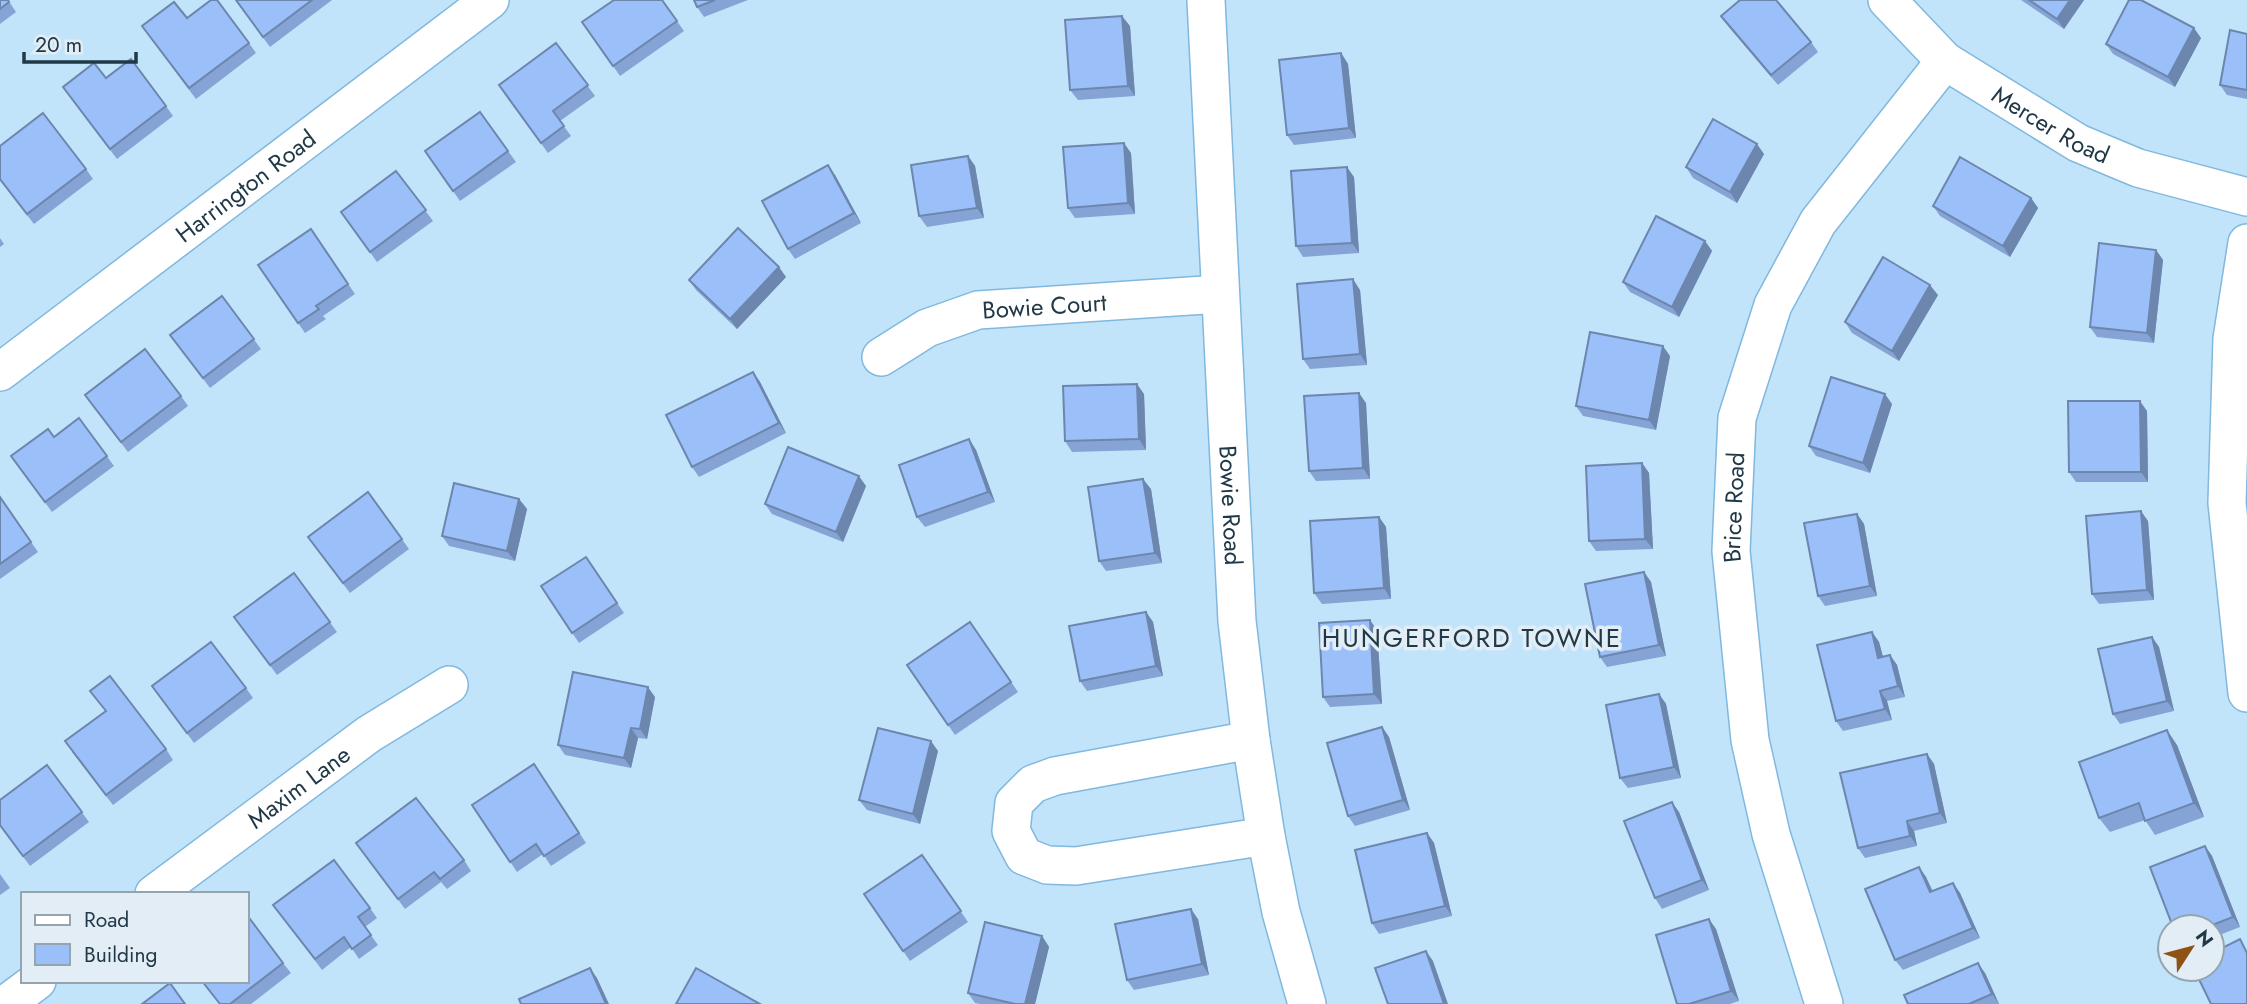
<svg xmlns="http://www.w3.org/2000/svg" width="2247" height="1004" viewBox="0 0 2247 1004" font-family="Jost,sans-serif">
	<style>
		.lines { fill: none; stroke-linecap: round; stroke-linejoin: round }
		.minor-casing { stroke: #80b8de; stroke-width: 40 }
		.minor { stroke: #fff; stroke-width: 37 }
		.wall { fill: #85a4d5 }
		.shaded-wall { fill: #6c86ae }
		.building { fill: #9bbff8; stroke: #6c86ae; stroke-width: 2 }
		.labels { text-anchor: middle; dominant-baseline: central; stroke-width: 7; stroke-linejoin: round; paint-order: stroke }
		.street-label { font-size: 24px; fill: #213847; stroke: #e2edf5 }
		.neighbourhood-label { font-size: 26px; letter-spacing: 2px; fill: #213847; stroke: #e2edf5 }
	</style>
	<rect width="100%" height="100%" fill="#c2e4fb"/>
	<g class="lines">
		<g class="minor-casing">
			<g id="minor">
				<path id="s1" d="M1206 0 1237 621 1251 740 1266 836 1281 912 1307 1004"/>
				<path id="s2" d="M1887 0 1945 61 2078 143 2138 168 2247 197"/>
				<path d="M2247 243 2232 339 2227 503 2247 693"/>
				<path id="s3" d="M881 357 927 328 978 310 1220 294"/>
				<path id="s4" d="M0 372 490 0"/>
				<path d="M1251 740 1055 776 1033 784 1014 803 1011 831 1024 856 1047 865 1076 866 1266 836"/>
				<path id="s5" d="M154 894 369 734 449 685"/>
				<path d="M6 1004 37 981"/>
				<path id="s6" d="M1824 1004 1771 834 1750 740 1731 551 1737 418 1773 305 1818 222 1945 61"/>
			</g>
		</g>
		<use href="#minor" class="minor"/>
	</g>
	<g class="wall">
		<path d="M0 0H8L16 12 0 24Z"/>
		<path d="M235 0H332L270 47Z"/>
		<path d="M662 0 684 31 620 76 582 22Z"/>
		<path d="M694 0H748L704 17 697 7Z"/>
		<path d="M2021 0H2084L2064 29Z"/>
		<path d="M1721 16 1811 42 1818 52 1778 85 1728 26Z"/>
		<path d="M187 18 249 43 256 53 196 99 149 36Z"/>
		<path d="M1130 26 1135 96 1078 100 1070 90Z"/>
		<path d="M2247 34V99L2227 95 2220 85Z"/>
		<path d="M2201 38 2175 87 2113 54 2106 44Z"/>
		<path d="M556 43 595 96 560 121 571 136 548 153 499 85Z"/>
		<path d="M1341 53 1348 64 1356 138 1294 145 1287 135Z"/>
		<path d="M106 78 166 106 173 116 117 159 70 97Z"/>
		<path d="M480 112 516 162 460 201 425 151Z"/>
		<path d="M0 146 86 169 93 179 34 224 0 180Z"/>
		<path d="M1131 153 1135 214 1075 218 1068 208Z"/>
		<path d="M1764 154 1737 203 1693 178 1686 167Z"/>
		<path d="M968 156 975 166 984 218 927 227 919 216Z"/>
		<path d="M396 171 433 221 377 262 341 212Z"/>
		<path d="M835 175 861 223 795 259 788 249Z"/>
		<path d="M1354 177 1359 253 1303 257 1296 246Z"/>
		<path d="M2031 198 2038 208 2010 257 1940 216 1933 206Z"/>
		<path d="M311 229 355 294 323 316 326 319 305 333 258 265Z"/>
		<path d="M0 238 4 244 0 247Z"/>
		<path d="M1705 241 1712 251 1679 317 1630 292 1623 282Z"/>
		<path d="M2156 250 2163 260 2154 343 2097 337 2090 327Z"/>
		<path d="M786 277 737 329 696 290 689 280Z"/>
		<path d="M1360 290 1367 365 1310 369 1303 359Z"/>
		<path d="M1938 295 1899 361 1852 333 1845 322Z"/>
		<path d="M222 296 261 349 210 388 170 335Z"/>
		<path d="M1670 356 1656 430 1583 416 1576 406Z"/>
		<path d="M753 372 760 382 786 433 699 477 692 467Z"/>
		<path d="M1144 394 1146 450 1072 452 1065 441Z"/>
		<path d="M181 396 188 406 128 452 92 405Z"/>
		<path d="M1366 403 1370 479 1316 481 1309 471Z"/>
		<path d="M1892 404 1870 473 1816 456 1809 446Z"/>
		<path d="M2147 411 2148 482H2076L2069 472Z"/>
		<path d="M79 418 114 466 52 512 11 456 54 437Z"/>
		<path d="M969 439 976 450 995 502 925 527 917 517Z"/>
		<path d="M1642 463 1649 473 1653 549 1596 551 1589 541Z"/>
		<path d="M866 486 843 542 772 514 765 504Z"/>
		<path d="M1151 489 1162 563 1106 571 1099 561Z"/>
		<path d="M368 492 409 549 350 593 315 547Z"/>
		<path d="M0 497 38 552 0 579Z"/>
		<path d="M519 499 527 509 515 561 449 546 442 536Z"/>
		<path d="M1857 514 1864 524 1877 596 1825 606 1818 596Z"/>
		<path d="M1379 517 1386 527 1391 599 1322 604 1314 593Z"/>
		<path d="M2148 521 2154 600 2099 604 2092 594Z"/>
		<path d="M586 557 624 613 579 643 541 586Z"/>
		<path d="M1644 572 1651 582 1666 656 1607 667 1600 657Z"/>
		<path d="M294 573 337 632 277 675 234 617Z"/>
		<path d="M1146 612 1153 622 1163 676 1087 691 1080 681Z"/>
		<path d="M970 622 1018 692 955 735 907 665Z"/>
		<path d="M1377 630 1382 704 1330 707 1323 697Z"/>
		<path d="M1872 632 1879 642 1883 657 1890 655 1897 665 1905 697 1887 701 1892 720 1843 731 1836 721Z"/>
		<path d="M2152 637 2159 647 2174 711 2120 724 2113 714Z"/>
		<path d="M152 686 246 688 253 698 194 743Z"/>
		<path d="M1659 694 1666 704 1681 778 1628 788 1620 778Z"/>
		<path d="M655 697 647 739 638 738 631 768 565 755 558 745Z"/>
		<path d="M1382 727 1389 737 1410 810 1355 826 1348 816Z"/>
		<path d="M2177 745 2204 817 2155 835 2145 820 2110 832 2099 818Z"/>
		<path d="M166 749 173 760 113 805 72 752Z"/>
		<path d="M938 751 920 824 867 810 859 800Z"/>
		<path d="M1927 754 1934 764 1947 823 1914 831 1917 846 1865 858 1858 848Z"/>
		<path d="M534 764 586 843 551 866 543 854 517 872 472 805Z"/>
		<path d="M47 765 89 822 30 866 0 826Z"/>
		<path d="M1679 812 1709 890 1662 909 1655 898Z"/>
		<path d="M1427 833 1434 843 1452 916 1379 934 1372 923Z"/>
		<path d="M2205 846 2212 856 2240 927 2212 938V927H2173Z"/>
		<path d="M364 853 464 860 471 871 447 889 441 882 405 909Z"/>
		<path d="M922 855 968 922 910 961 864 894Z"/>
		<path d="M1919 867 1926 877 1933 891 1953 883 1960 893 1980 938 1903 970 1895 960Z"/>
		<path d="M0 874 10 888 0 895Z"/>
		<path d="M370 908 377 918 365 927 378 945 359 959 351 947 322 970 281 915Z"/>
		<path d="M1198 919 1209 975 1134 990 1127 980Z"/>
		<path d="M1716 929 1739 1001 1730 1004H1677Z"/>
		<path d="M1042 936 1049 947 1035 1004H980L975 1003 968 993Z"/>
		<path d="M283 963 291 973 251 1004H219Z"/>
		<path d="M1985 973 1999 1004H1908Z"/>
	</g>
	<g class="shaded-wall">
		<path d="M2070 0H2084L2064 29 2057 19Z"/>
		<path d="M1122 16 1130 26 1135 96 1128 86Z"/>
		<path d="M2194 28 2201 38 2175 87 2168 77Z"/>
		<path d="M1341 53 1348 64 1356 138 1349 128Z"/>
		<path d="M1124 143 1131 153 1135 214 1128 203Z"/>
		<path d="M1757 144 1764 154 1737 203 1730 192Z"/>
		<path d="M968 156 975 166 984 218 977 208Z"/>
		<path d="M828 165 835 175 861 223 854 213Z"/>
		<path d="M1347 167 1354 177 1359 253 1352 243Z"/>
		<path d="M2031 198 2038 208 2010 257 2003 246Z"/>
		<path d="M1705 241 1712 251 1679 317 1672 307Z"/>
		<path d="M2156 250 2163 260 2154 343 2147 333Z"/>
		<path d="M779 267 786 277 737 329 730 319Z"/>
		<path d="M1353 279 1360 290 1367 365 1360 354Z"/>
		<path d="M1930 285 1938 295 1899 361 1892 351Z"/>
		<path d="M1663 346 1670 356 1656 430 1649 420Z"/>
		<path d="M753 372 760 382 786 433 779 423Z"/>
		<path d="M1137 384 1144 394 1146 450 1139 439Z"/>
		<path d="M1359 393 1366 403 1370 479 1363 468Z"/>
		<path d="M1885 394 1892 404 1870 473 1863 463Z"/>
		<path d="M2140 401 2147 411 2148 482 2141 472Z"/>
		<path d="M969 439 976 450 995 502 988 492Z"/>
		<path d="M1642 463 1649 473 1653 549 1645 539Z"/>
		<path d="M859 476 866 486 843 542 836 532Z"/>
		<path d="M1143 479 1151 489 1162 563 1155 553Z"/>
		<path d="M519 499 527 509 515 561 507 551Z"/>
		<path d="M2141 511 2148 521 2154 600 2147 590Z"/>
		<path d="M1857 514 1864 524 1877 596 1870 586Z"/>
		<path d="M1379 517 1386 527 1391 599 1384 588Z"/>
		<path d="M1644 572 1651 582 1666 656 1659 645Z"/>
		<path d="M1146 612 1153 622 1163 676 1156 666Z"/>
		<path d="M1370 620 1377 630 1382 704 1374 694Z"/>
		<path d="M1872 632 1879 642 1886 668 1878 658Z"/>
		<path d="M2152 637 2159 647 2174 711 2167 701Z"/>
		<path d="M1890 655 1897 665 1905 697 1898 686Z"/>
		<path d="M648 687 655 697 647 739 640 729Z"/>
		<path d="M1880 691 1887 701 1892 720 1885 709Z"/>
		<path d="M1659 694 1666 704 1681 778 1674 767Z"/>
		<path d="M1382 727 1389 737 1410 810 1403 800Z"/>
		<path d="M631 728 638 738 631 768 624 758Z"/>
		<path d="M2167 730 2177 745 2204 817 2194 803Z"/>
		<path d="M931 741 938 751 920 824 913 814Z"/>
		<path d="M1927 754 1934 764 1947 823 1940 813Z"/>
		<path d="M1672 802 1679 812 1709 890 1702 880Z"/>
		<path d="M1907 821 1914 831 1917 846 1910 836Z"/>
		<path d="M1427 833 1434 843 1452 916 1445 906Z"/>
		<path d="M2205 846 2212 856 2240 927 2233 917Z"/>
		<path d="M1919 867 1926 877 1937 903 1930 892Z"/>
		<path d="M1953 883 1960 893 1980 938 1973 928Z"/>
		<path d="M1191 909 1198 919 1209 975 1202 964Z"/>
		<path d="M1709 919 1716 929 1739 1001 1731 991Z"/>
		<path d="M1042 936 1049 947 1035 1004H1025Z"/>
		<path d="M1426 951 1433 961 1448 1004H1444Z"/>
		<path d="M1978 963 1985 973 1999 1004 1992 994Z"/>
		<path d="M590 968 597 978 609 1004H606Z"/>
	</g>
	<g class="building">
		<path d="M0 0H8L9 2 0 9Z"/>
		<path d="M211 0H217L249 43 189 88 142 26 174 2 187 18Z"/>
		<path d="M236 0H312L263 37Z"/>
		<path d="M614 0H662L677 21 613 66 582 22Z"/>
		<path d="M694 0H715L697 7Z"/>
		<path d="M1740 0H1776L1811 42 1771 75 1721 16Z"/>
		<path d="M2029 0H2070L2057 19Z"/>
		<path d="M2129 0H2141L2194 28 2168 77 2106 44Z"/>
		<path d="M1122 16 1128 86 1070 90 1065 20Z"/>
		<path d="M2230 30 2247 34V90L2220 85Z"/>
		<path d="M556 43 588 85 553 111 564 126 541 143 499 85Z"/>
		<path d="M1341 53 1349 128 1287 135 1279 60Z"/>
		<path d="M131 59 166 106 110 149 63 87 94 63 106 78Z"/>
		<path d="M480 112 508 151 453 191 425 151Z"/>
		<path d="M43 113 86 169 27 214 0 179V146Z"/>
		<path d="M1713 119 1757 144 1730 192 1686 167Z"/>
		<path d="M1124 143 1128 203 1068 208 1063 147Z"/>
		<path d="M968 156 977 208 919 216 911 165Z"/>
		<path d="M1960 157 2031 198 2003 246 1933 206Z"/>
		<path d="M828 165 854 213 788 249 762 201Z"/>
		<path d="M1347 167 1352 243 1296 246 1291 171Z"/>
		<path d="M396 171 426 210 370 252 341 212Z"/>
		<path d="M1656 216 1705 241 1672 307 1623 282Z"/>
		<path d="M738 228 779 267 730 319 689 280Z"/>
		<path d="M311 229 348 284 316 306 319 309 298 323 258 265Z"/>
		<path d="M2099 243 2156 250 2147 333 2090 327Z"/>
		<path d="M1883 257 1930 285 1892 351 1845 322Z"/>
		<path d="M1353 279 1360 354 1303 359 1297 284Z"/>
		<path d="M222 296 254 339 203 378 170 335Z"/>
		<path d="M1590 332 1663 346 1649 420 1576 406Z"/>
		<path d="M145 349 181 396 121 442 85 395Z"/>
		<path d="M753 372 779 423 692 467 666 415Z"/>
		<path d="M1831 377 1885 394 1863 463 1809 446Z"/>
		<path d="M1137 384 1139 439 1065 441 1063 386Z"/>
		<path d="M1359 393 1363 468 1309 471 1304 396Z"/>
		<path d="M2068 401H2140L2141 472H2069Z"/>
		<path d="M79 418 107 456 45 502 11 456 48 429 54 437Z"/>
		<path d="M969 439 988 492 917 517 899 465Z"/>
		<path d="M788 447 859 476 836 532 765 504Z"/>
		<path d="M1642 463 1645 539 1589 541 1586 466Z"/>
		<path d="M1143 479 1155 553 1099 561 1088 487Z"/>
		<path d="M454 483 519 499 507 551 442 536Z"/>
		<path d="M368 492 402 539 343 583 308 537Z"/>
		<path d="M0 497 31 542 0 564Z"/>
		<path d="M2141 511 2147 590 2092 594 2086 516Z"/>
		<path d="M1857 514 1870 586 1818 596 1804 523Z"/>
		<path d="M1379 517 1384 588 1314 593 1310 521Z"/>
		<path d="M586 557 617 603 572 633 541 586Z"/>
		<path d="M1644 572 1659 645 1600 657 1585 584Z"/>
		<path d="M294 573 330 622 270 665 234 617Z"/>
		<path d="M1146 612 1156 666 1080 681 1069 626Z"/>
		<path d="M1370 620 1374 694 1323 697 1319 623Z"/>
		<path d="M970 622 1011 682 948 725 907 665Z"/>
		<path d="M1872 632 1878 658 1890 655 1898 686 1880 691 1885 709 1836 721 1817 645Z"/>
		<path d="M2152 637 2167 701 2113 714 2098 649Z"/>
		<path d="M211 642 246 688 187 733 152 686Z"/>
		<path d="M573 672 648 687 640 729 631 728 624 758 558 745Z"/>
		<path d="M110 676 166 749 106 795 65 741 106 711 90 691Z"/>
		<path d="M1659 694 1674 767 1620 778 1606 705Z"/>
		<path d="M1382 727 1403 800 1348 816 1327 743Z"/>
		<path d="M878 728 931 741 913 814 859 800Z"/>
		<path d="M2167 730 2194 803 2145 821 2139 803 2099 818 2079 762Z"/>
		<path d="M1927 754 1940 813 1907 821 1910 836 1858 848 1840 773Z"/>
		<path d="M534 764 579 833 544 856 536 844 510 862 472 805Z"/>
		<path d="M47 765 82 812 23 856 0 825V800Z"/>
		<path d="M416 798 464 860 440 879 434 872 398 899 356 843Z"/>
		<path d="M1672 802 1702 880 1655 898 1624 821Z"/>
		<path d="M1427 833 1445 906 1372 923 1355 850Z"/>
		<path d="M2205 846 2233 917 2207 927H2173L2150 867Z"/>
		<path d="M922 855 961 911 903 951 864 894Z"/>
		<path d="M334 860 370 908 358 917 371 935 352 949 344 937 315 959 273 905Z"/>
		<path d="M1919 867 1930 892 1953 883 1973 928 1895 960 1865 889Z"/>
		<path d="M1191 909 1202 964 1127 980 1115 924Z"/>
		<path d="M250 919 283 963 230 1004H220L202 981H247V922Z"/>
		<path d="M1709 919 1731 991 1689 1004H1677L1656 935Z"/>
		<path d="M985 922 1042 936 1025 1004H1015L968 993Z"/>
		<path d="M2240 939 2247 953V1004H2211L2194 969H2212V953Z"/>
		<path d="M1426 951 1444 1004H1388L1375 968Z"/>
		<path d="M1978 963 1992 994 1969 1004H1908L1904 995Z"/>
		<path d="M590 968 606 1004H521L519 999Z"/>
		<path d="M696 968 760 1004H676Z"/>
		<path d="M170 983 185 1004H142Z"/>
	</g>
	<g class="labels">
		<g class="street-label">
			<text stroke="none"><textPath href="#s2" startOffset="208">Mercer Road</textPath></text>
			<text stroke="none"><textPath href="#s4" startOffset="308">Harrington Road</textPath></text>
			<text stroke="none"><textPath href="#s3" startOffset="175">Bowie Court</textPath></text>
			<text stroke="none"><textPath href="#s1" startOffset="506">Bowie Road</textPath></text>
			<text stroke="none"><textPath href="#s6" startOffset="508">Brice Road</textPath></text>
			<text stroke="none"><textPath href="#s5" startOffset="180">Maxim Lane</textPath></text>
		</g>
		<g class="neighbourhood-label">
			<text x="1472" y="638">HUNGERFORD TOWNE</text>
		</g>
	</g>
	<rect x="21" y="892" width="228" height="91" fill="#e2edf5" stroke="#95a5af" stroke-width="2"/>
	<rect x="35" y="915" width="35" height="10" fill="#ffffff" stroke="#95a5af" stroke-width="2"/>
	<text x="84" y="927" font-size="21" fill="#213847">Road</text>
	<rect x="35" y="944" width="35" height="21" fill="#9bbff8" stroke="#95a5af" stroke-width="2"/>
	<text x="84" y="962" font-size="21" fill="#213847">Building</text>
	<g transform="translate(2191 948) rotate(54)"><circle r="33" fill="#e2edf5" stroke="#95a5af" stroke-width="2"/>
	<path d="M0-5L12 26L0 18L-12 26Z" fill="#8f5114"/>
	<text y="-10" font-size="19" font-weight="bold" text-anchor="middle" fill="#213847">N</text>
	</g>
	<path d="M24 52v10h112v-10" fill="none" stroke="#213847" stroke-width="3.5"/>
	<text x="35" y="52" font-size="21" fill="#213847" stroke="#e2edf5" stroke-width="5" paint-order="stroke">20 m</text>
</svg>
